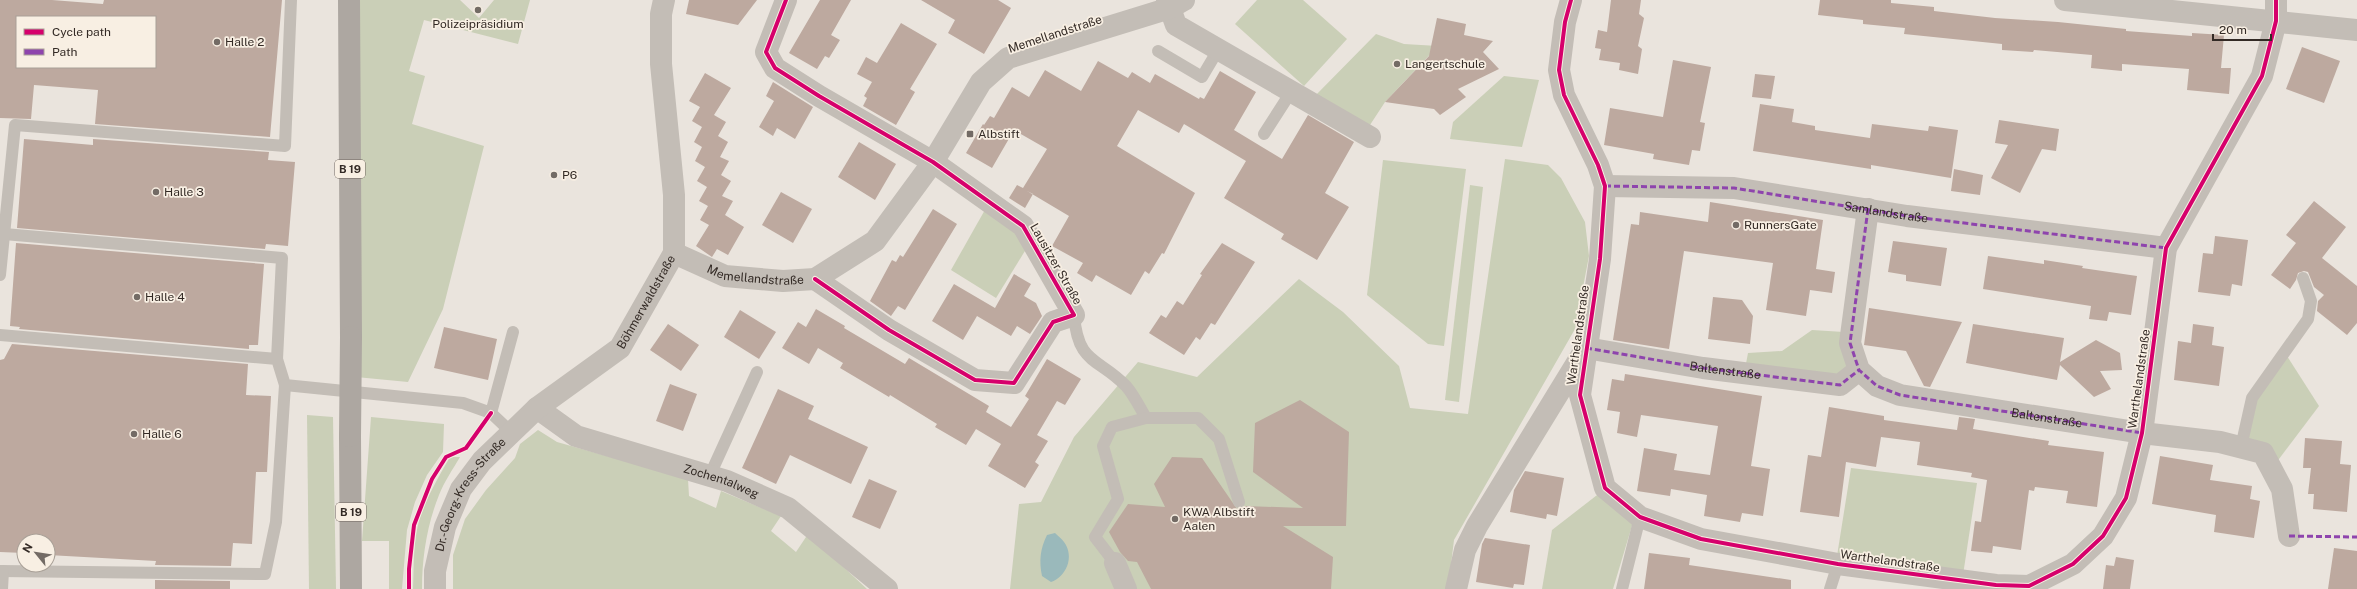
<svg xmlns="http://www.w3.org/2000/svg" width="2357" height="589" viewBox="0 0 2357 589" font-family="'Public Sans',sans-serif">
	<style>
		.green { fill: #cacfb7 }
		.water { fill: #9ab9bb }
		.building { fill: #bda99f; fill-rule: evenodd }
		.lines { fill: none; stroke-linecap: round; stroke-linejoin: round }
		.service { stroke: #c3bdb6; stroke-width: 12 }
		.minor { stroke: #c3bdb6; stroke-width: 22 }
		.trunk { stroke: #ada7a1; stroke-width: 22 }
		.trunk-bridge { stroke: #ada7a1; stroke-width: 22 }
		.quiet { stroke: #8e44ad; stroke-width: 3; stroke-dasharray: 6 3; stroke-linecap: butt }
		.cycleway-casing { stroke: #f8efe3; stroke-width: 6 }
		.cycleway { stroke: #d6006c; stroke-width: 4 }
		.poi-dot { fill: #736b65; stroke: #f8efe3; stroke-width: 1.5 }
		.labels { text-anchor: middle; dominant-baseline: central; stroke-width: 3.5; stroke-linejoin: round; paint-order: stroke }
		.shield { fill: #f8efe3; stroke: #6e655e; stroke-width: 1 }
		.shield-label { font-size: 11px; font-weight: bold; fill: #332a25 }
		.poi-label { font-size: 12px; fill: #332a25; stroke: #f8efe3; text-anchor: start }
		.street-label { font-size: 12px; fill: #332a25; stroke: #f8efe3 }
	</style>
	<rect width="100%" height="100%" fill="#eae4dd"/>
	<g class="green">
		<path d="M353 0H460L479 18 494 0H530L518 44 424 20 409 71 425 76 412 124 484 146 443 309 408 382 356 377Z"/>
		<path d="M1257 0H1303L1347 39 1304 86 1235 24Z"/>
		<path d="M1376 34 1404 44 1438 46 1385 102 1368 128 1313 98Z"/>
		<path d="M1504 76 1539 80 1522 147 1450 139 1453 122Z"/>
		<path d="M1505 159 1548 165 1561 178 1585 222 1589 256 1575 329 1454 540 1448 589H1010L1019 504 1041 502 1074 437 1138 362 1197 377 1299 279 1343 312 1399 366 1410 408 1468 414Z"/>
		<path d="M1383 160 1466 169 1444 346 1428 344 1367 295Z"/>
		<path d="M1470 185 1483 187 1459 402 1445 400Z"/>
		<path d="M986 208 1018 229 1028 246 996 298 951 270Z"/>
		<path d="M1812 330 1844 332 1852 367 1838 380 1745 369 1748 353 1782 351Z"/>
		<path d="M2287 356 2319 406 2276 463 2247 444 2256 400Z"/>
		<path d="M307 415 333 417 336 589H309Z"/>
		<path d="M371 417 444 424 443 452 427 475 415 502 407 530 402 589H389V541H362Z"/>
		<path d="M538 430 557 442 688 479 689 496 716 508 721 491 781 516 771 531 796 552 808 534 867 589H453V555L465 519 486 490 515 458 520 444Z"/>
		<path d="M450 457H460C453 469 444 482 439 495 427 525 422 557 422 589H413C414 567 413 543 419 521 426 498 438 478 450 457Z"/>
		<path d="M1851 468 1977 483 1963 575 1837 556Z"/>
		<path d="M1601 492 1634 519 1613 589H1542L1552 530Z"/>
	</g>
	<path class="water" d="M1055 533C1058 536 1062 539 1064 542 1075 557 1066 577 1051 582L1042 576C1039 561 1040 549 1047 535Z"/>
	<g class="building">
		<path d="M0 0H52L103 4 104 0H282L270 137 95 124 98 90 34 85 31 119 0 118ZM17 17H155V67H17Z"/>
		<path d="M689 0H757L738 25 686 14Z"/>
		<path d="M820 0H851L831 35 840 40 829 58 825 56 817 69 789 53Z"/>
		<path d="M921 0H998L1011 8 984 54 948 33 955 20Z"/>
		<path d="M1611 0H1641L1639 14 1644 18 1638 46 1642 49 1638 74 1619 70 1620 63 1599 60 1601 49 1595 48 1598 30 1607 32Z"/>
		<path d="M1820 0H1891V3L1934 7V11L1995 18 2058 22 2126 29V31L2192 36V33L2224 35 2221 68H2231L2229 94 2187 90 2189 69 2122 64V71L2091 68 2092 55 2034 50 2033 52 2002 50V44L1904 34 1905 28 1863 24V20L1818 15Z"/>
		<path d="M1437 18 1466 24 1464 35 1493 41 1483 52 1499 69 1458 89 1466 97 1440 115 1434 109 1385 102 1429 56Z"/>
		<path d="M901 23 937 44 910 89 915 92 896 125 863 106 867 98 864 96 872 82 857 74 866 57 877 63Z"/>
		<path d="M2302 47 2340 61 2324 103 2286 89Z"/>
		<path d="M1673 60 1711 67 1700 122 1705 123 1700 151 1692 150 1689 165 1653 159 1654 154 1604 145 1610 108 1663 117Z"/>
		<path d="M1098 61 1128 78 1132 72 1150 83 1155 74 1199 99 1200 97 1204 99 1220 71 1256 92 1234 130 1282 159 1308 115 1354 142 1325 193 1349 207 1317 260 1281 239 1284 234 1224 198 1246 161 1184 124 1179 133 1138 110 1117 146 1195 193 1164 254 1162 253 1149 274 1145 271 1131 295 1096 275 1092 282 1077 273 1083 263 1052 246 1069 216 1027 191 1033 194 1025 208 1009 198 1017 185 1023 188 1047 149 1014 130 992 168 966 153 983 124 984 125 990 116 994 118 1012 87 1029 97 1045 70 1081 91Z"/>
		<path d="M705 73 731 88 714 115 726 122 718 136 728 142 720 157 729 161 721 175 731 181 722 196 733 201 725 215 744 227 728 255 717 249 712 257 696 246 709 225 700 220 708 206 699 201 707 187 697 181 705 167 695 161 702 147 694 142 702 127 692 121 700 107 689 101Z"/>
		<path d="M1755 74 1775 76 1771 99 1752 97Z"/>
		<path d="M773 82 813 107 795 139 777 128 773 136 759 127 774 101 766 96Z"/>
		<path d="M1760 104 1794 109 1792 122 1815 126V130L1870 138 1872 124 1928 131 1929 126 1958 130 1951 178 1871 165V169L1753 151Z"/>
		<path d="M1999 120 2059 129 2056 151 2042 149 2020 193 1991 178 2008 145 1995 143Z"/>
		<path d="M24 139 93 145V139L269 152 268 160 295 162 288 246 266 244 265 249 17 228Z"/>
		<path d="M859 142 896 164 875 200 838 177Z"/>
		<path d="M1954 169 1983 175 1980 195 1951 191Z"/>
		<path d="M781 192 812 209 793 243 762 225Z"/>
		<path d="M2314 201 2346 227 2322 258 2357 286V323L2347 335 2317 311 2318 301 2324 295 2314 287 2308 272 2304 271 2298 273 2296 280 2290 289 2271 275 2296 243 2286 235Z"/>
		<path d="M1710 202 1823 220 1816 269 1835 272 1832 293 1810 290 1806 316 1766 310 1773 263 1684 251 1669 349 1613 340 1631 224 1639 225 1640 212 1708 222Z"/>
		<path d="M933 209 957 224 905 310 898 306 891 316 870 301 892 260 896 262 900 255 903 257Z"/>
		<path d="M2215 236 2248 240 2242 286 2232 284 2230 296 2198 292 2203 253 2213 254Z"/>
		<path d="M1893 241 1947 248 1941 286 1906 281V275L1888 272Z"/>
		<path d="M16 243 264 264 258 345H249V349L19 329 20 327 10 326Z"/>
		<path d="M1222 243 1255 262 1215 325 1211 323 1200 340 1196 337 1184 355 1149 333 1161 315 1166 318 1177 301 1183 305 1202 275 1200 274Z"/>
		<path d="M1988 256 2044 264V260L2083 266 2082 268 2137 276 2131 315 2109 312 2107 321 2089 319 2091 306 1983 289Z"/>
		<path d="M1014 274 1031 284 1024 296 1036 303 1042 316 1030 334 1017 326 1011 336 977 316 963 340 932 321 954 284 995 308Z"/>
		<path d="M1713 297 1742 300 1753 316 1750 344 1708 339Z"/>
		<path d="M1869 308 1962 322 1930 387 1924 386 1906 351 1864 345Z"/>
		<path d="M816 309 845 326 844 328 905 364 909 358 989 406 986 412 1011 427 1029 399 1025 396 1047 359 1081 379 1065 405 1057 401 1037 435 1048 441 1035 462 1039 465 1025 488 988 466 1001 444 976 429 966 445 935 427 937 424 890 395 889 397 840 368 843 363 818 348 809 364 782 348 798 322 806 327Z"/>
		<path d="M740 310 776 332 759 359 724 337Z"/>
		<path d="M668 324 699 345 681 371 650 350Z"/>
		<path d="M1973 324 2064 338 2060 362 2096 340 2120 353 2122 370 2100 371 2111 389 2094 397 2060 365 2057 380 1966 363Z"/>
		<path d="M2193 324 2214 327 2212 345 2224 347 2219 386 2174 380 2178 341 2191 343Z"/>
		<path d="M444 327 497 339 488 380 434 368Z"/>
		<path d="M12 344 248 364 246 395 271 396 267 472H256L252 544 233 543 231 566 155 565 156 561 48 555V541H24V553L0 552V360L4 359Z"/>
		<path d="M1625 374 1762 396 1751 466 1770 469 1763 516 1742 513 1740 522 1704 516 1707 495 1671 489 1670 496 1637 491 1644 448 1677 454 1674 470 1710 475 1718 426 1641 415 1637 437 1617 433 1620 412 1607 410 1612 379 1624 381Z"/>
		<path d="M670 384 697 394 683 431 656 421Z"/>
		<path d="M778 389 814 406 808 419 868 447 851 484 790 455 776 484 742 468Z"/>
		<path d="M1300 400 1349 432 1346 526H1283L1333 557 1331 589H1151L1137 562 1128 561 1120 552 1109 532 1128 504 1165 507 1154 484 1172 457 1202 458 1237 509 1245 506 1303 508 1253 472 1255 423Z"/>
		<path d="M1829 407 1884 416V420L1957 430 1959 417 1975 419 1973 429 2049 441 2048 445 2104 452 2097 507 2066 503 2068 491 2035 487 2034 491 2029 490 2021 550 1993 546 1992 553 1971 551 1975 521 1981 522 1987 480 1971 477 1972 473 1917 465 1920 442 1881 437 1876 467 1846 462 1839 517 1800 512 1808 455 1821 457Z"/>
		<path d="M2305 438 2342 441 2340 464 2351 465 2347 512 2313 509 2314 494H2308L2311 468H2303Z"/>
		<path d="M2160 456 2213 465 2210 480 2252 486 2250 499 2260 501 2254 538 2214 532 2216 515 2152 504Z"/>
		<path d="M1525 471 1564 478 1557 516 1547 514 1546 519 1510 512 1514 490Z"/>
		<path d="M869 479 897 491 880 529 852 517Z"/>
		<path d="M1485 538 1530 545 1524 585 1514 584 1513 588 1476 582 1482 544Z"/>
		<path d="M2334 548 2357 551V589H2328Z"/>
		<path d="M1649 553 1690 558 1689 565 1791 580V589H1644Z"/>
		<path d="M2116 557 2134 560 2130 589H2103L2106 565 2114 566Z"/>
		<path d="M155 580 230 581V589H155Z"/>
	</g>
	<g class="lines">
		<g class="service">
			<path d="M1158 51 1202 77 1218 50"/>
			<path d="M1264 134 1291 92"/>
			<path d="M4 234 282 258 277 359"/>
			<path d="M0 275 15 125 285 146 291 0"/>
			<path d="M1074 315C1078 365 1098 357 1126 386 1134 395 1140 408 1146 418"/>
			<path d="M0 335 277 359 285 385 463 403 491 413"/>
			<path d="M511 432 491 413 513 332"/>
			<path d="M2241 447 2252 398 2308 319 2311 301 2303 278"/>
			<path d="M710 475 757 372"/>
			<path d="M1115 563 1095 537 1118 499 1103 446 1112 427 1146 418H1198L1219 439 1239 502"/>
			<path d="M0 571 265 574 276 522 285 385"/>
			<path d="M2 589 3 571"/>
			<path d="M1622 589 1640 517"/>
			<path d="M1830 589 1838 564"/>
		</g>
		<g class="minor">
			<path d="M786 0 766 52 775 68 819 96 933 162 1023 226 1074 315 1053 322 1014 383 975 380 889 330 815 279"/>
			<path d="M1167 0 1176 25 1370 137"/>
			<path d="M1571 0 1565 22 1559 70 1564 95 1598 165 1605 186 1600 259 1580 395 1605 488 1640 517 1701 539 1838 564 1996 585 2029 586 2073 564 2103 536 2126 498 2142 433 2166 248 2262 76 2276 21V0"/>
			<path d="M2065 0 2357 30"/>
			<path id="s1" d="M1605 186 1734 188 1907 216 2166 248"/>
			<path d="M1868 209 1850 343 1859 370 1877 386 1900 395 2142 433 2220 442 2263 453 2282 489 2289 536"/>
			<path id="s2" d="M674 253 725 276 783 281 815 279 875 241 933 162 981 82 1008 58 1170 8 1184 0"/>
			<path id="s3" d="M537 408 576 436 727 481 788 508 887 589"/>
			<path d="M1115 563 1126 589"/>
			<path id="s4" d="M435 589V571L445 527 461 489 482 461 537 408 620 348 674 253V195L661 64V14L664 0"/>
			<path d="M1456 589 1465 550 1477 526 1586 348 1703 368 1840 385 1859 370"/>
		</g>
		<g class="trunk">
			<path d="M349 0 351 337"/>
			<path d="M350 436 351 589"/>
		</g>
		<path class="trunk-bridge" d="M350 436 351 337"/>
		<g class="quiet">
			<path d="M1605 186 1734 188 1907 216 2166 248"/>
			<path id="s5" d="M1868 209 1850 343 1859 370 1877 386 1900 395 2142 433"/>
			<path id="s6" d="M1586 348 1703 368 1840 385 1859 370"/>
			<path d="M2289 536 2357 537"/>
		</g>
		<g class="cycleway-casing">
			<g id="cycleway">
				<path d="M786 0 766 52 775 68 819 96 933 162 1023 226 1074 315 1053 322 1014 383 975 380 889 330 815 279"/>
				<path d="M1571 0 1565 22 1559 70 1564 95 1598 165 1605 186 1600 259 1580 395 1605 488 1640 517 1701 539 1838 564 1996 585 2029 586 2073 564 2103 536 2126 498 2142 433 2166 248 2262 76 2276 21V0"/>
				<path d="M409 589V569L414 525 432 479 446 457 466 448 491 413"/>
			</g>
		</g>
		<use href="#cycleway" class="cycleway"/>
	</g>
	<g class="poi-dot">
		<circle cx="478" cy="10" r="4"/>
		<circle cx="217" cy="42" r="4"/>
		<circle cx="1397" cy="64" r="4"/>
		<rect x="966" y="130" width="8" height="8" rx="2"/>
		<circle cx="554" cy="175" r="4"/>
		<circle cx="156" cy="192" r="4"/>
		<circle cx="1736" cy="225" r="4"/>
		<circle cx="137" cy="297" r="4"/>
		<circle cx="134" cy="434" r="4"/>
		<circle cx="1175" cy="519" r="4"/>
	</g>
	<g class="labels">
		<g class="shield">
			<rect x="335" y="160" width="30" height="18" rx="3"/>
			<rect x="336" y="503" width="30" height="18" rx="3"/>
		</g>
		<g class="shield-label">
			<text x="350" y="169">B 19</text>
			<text x="351" y="512">B 19</text>
		</g>
		<g class="poi-label">
			<text x="478" y="24" text-anchor="middle">Polizeipräsidium</text>
			<text x="225" y="42">Halle 2</text>
			<text x="1405" y="64">Langertschule</text>
			<text x="978" y="134">Albstift</text>
			<text x="562" y="175">P6</text>
			<text x="164" y="192">Halle 3</text>
			<text x="1744" y="225">RunnersGate</text>
			<text x="145" y="297">Halle 4</text>
			<text x="142" y="434">Halle 6</text>
			<text x="1183" y="512">KWA Albstift<tspan x="1183" dy="14">Aalen</tspan></text>
		</g>
		<g class="street-label">
			<text transform="translate(1055 34) rotate(-18)">Memellandstraße</text>
			<text stroke="none"><textPath href="#s1" startOffset="283">Samlandstraße</textPath></text>
			<text transform="translate(1056 264) rotate(60)">Lausitzer Straße</text>
			<text stroke="none"><textPath href="#s2" startOffset="86">Memellandstraße</textPath></text>
			<text stroke="none"><textPath href="#s4" startOffset="371">Böhmerwaldstraße</textPath></text>
			<text transform="translate(1578 335) rotate(-82)">Warthelandstraße</text>
			<text stroke="none"><textPath href="#s6" startOffset="141">Baltenstraße</textPath></text>
			<text transform="translate(2139 379) rotate(-82)">Warthelandstraße</text>
			<text stroke="none"><textPath href="#s5" startOffset="361">Baltenstraße</textPath></text>
			<text stroke="none"><textPath href="#s3" startOffset="200">Zochentalweg</textPath></text>
			<text stroke="none"><textPath href="#s4" startOffset="104">Dr.-Georg-Kress-Straße</textPath></text>
			<text transform="translate(1890 561) rotate(8)">Warthelandstraße</text>
		</g>
	</g>
	<rect x="16" y="16" width="140" height="52" fill="#f8efe3" stroke="#a9a097"/>
	<rect x="24" y="29" width="20" height="6" fill="#d6006c" stroke="#a9a097"/>
	<text x="52" y="36" font-size="12" fill="#332a25">Cycle path</text>
	<rect x="24" y="49" width="20" height="6" fill="#8e44ad" stroke="#a9a097"/>
	<text x="52" y="56" font-size="12" fill="#332a25">Path</text>
	<g transform="translate(36 553) rotate(300)"><circle r="19" fill="#f8efe3" stroke="#a9a097"/>
	<path d="M0-3L7 15L0 10L-7 15Z" fill="#736b65"/>
	<text y="-6" font-size="11" font-weight="bold" text-anchor="middle" fill="#332a25">N</text>
	</g>
	<path d="M2213 34v6h58v-6" fill="none" stroke="#332a25" stroke-width="2"/>
	<text x="2219" y="34" font-size="12" fill="#332a25" stroke="#f8efe3" stroke-width="3" paint-order="stroke">20 m</text>
</svg>
